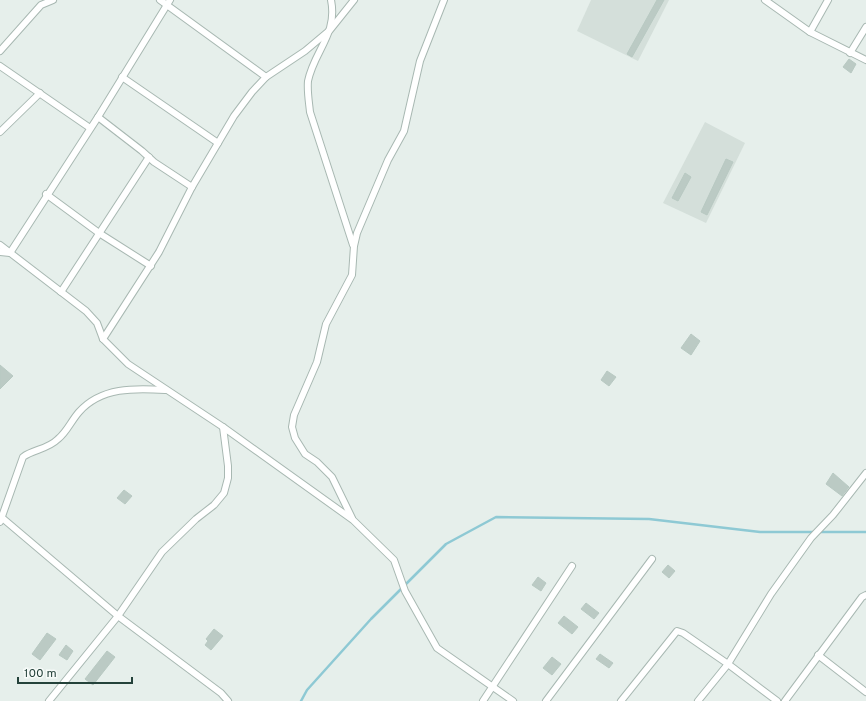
<svg xmlns="http://www.w3.org/2000/svg" width="866" height="701" viewBox="0 0 866 701" font-family="Overpass,sans-serif">
	<style>
		.built { fill: #d4dfda }
		.lines { fill: none; stroke-linecap: round; stroke-linejoin: round }
		.stream { stroke: #8ec9d4; stroke-width: 2.5 }
		.building { fill: #bbcac4; stroke: #b8c9c2 }
		.minor-casing { stroke: #a8b8b2; stroke-width: 8 }
		.minor { stroke: #fff; stroke-width: 6 }
	</style>
	<rect width="100%" height="100%" fill="#e6efeb"/>
	<g class="built">
		<path d="M591 0H669L638 61 577 31Z"/>
		<path d="M705 122 745 143 706 223 663 203Z"/>
	</g>
	<g class="lines">
		<path class="stream" d="M301 701 307 690 371 619 446 544 496 517 649 519 760 532H866"/>
	</g>
	<g class="building">
		<path d="M657 0H664L632 57 627 54Z"/>
		<path d="M849 59 856 64 851 73 843 67Z"/>
		<path d="M726 159 733 162 707 215 701 212Z"/>
		<path d="M685 173 691 177 678 201 672 198Z"/>
		<path d="M691 334 700 341 691 355 681 348Z"/>
		<path d="M0 365 13 376 0 389Z"/>
		<path d="M607 371 616 377 609 386 601 380Z"/>
		<path d="M833 473 849 487 842 496 826 484Z"/>
		<path d="M124 490 132 496 125 504 117 498Z"/>
		<path d="M668 565 675 571 669 578 662 572Z"/>
		<path d="M538 577 546 583 541 591 532 585Z"/>
		<path d="M586 603 599 613 594 619 581 609Z"/>
		<path d="M564 616 578 627 572 634 558 623Z"/>
		<path d="M214 629 223 636 211 650 205 645 208 641 206 639Z"/>
		<path d="M47 633 56 639 40 660 32 654Z"/>
		<path d="M66 645 73 651 67 660 59 655Z"/>
		<path d="M107 651 115 657 93 685 85 679Z"/>
		<path d="M600 654 613 663 609 668 596 659Z"/>
		<path d="M552 657 561 664 552 675 543 668Z"/>
	</g>
	<g class="lines">
		<g class="minor-casing">
			<g id="minor">
				<path d="M160 0 266 77"/>
				<path d="M331 0C338 34 314 51 308 81 307 91 309 102 310 112L353 245"/>
				<path d="M765 0 810 32 866 60"/>
				<path d="M810 32 828 0"/>
				<path d="M0 51 41 5 53 0"/>
				<path d="M850 53 866 27"/>
				<path d="M0 66 90 128"/>
				<path d="M122 77 218 143"/>
				<path d="M98 117 142 151 154 162 192 187"/>
				<path d="M0 132 40 93"/>
				<path d="M46 194 99 233 151 266"/>
				<path d="M0 245 86 311 97 323 103 339 128 364 223 427 353 520 394 560 405 591 437 648 513 701"/>
				<path d="M0 252 10 253 98 117 170 0"/>
				<path d="M61 292 149 157"/>
				<path d="M103 339 159 252 192 187 234 116 252 92 266 77 305 51 330 30 354 0"/>
				<path d="M0 516 118 616 221 693 228 701"/>
				<path d="M352 518 332 477 317 462 305 454 295 438 292 427 294 415 317 362 326 324 352 275 354 246 357 233 388 160 404 131 420 61 444 0"/>
				<path d="M0 522 23 457C33 449 47 450 58 439 67 432 71 421 79 412 101 387 135 388 165 390"/>
				<path d="M818 655 866 692"/>
				<path d="M49 701 118 616 162 552 196 519 214 505 224 493 228 478V466L223 427"/>
				<path d="M483 701 572 566"/>
				<path d="M546 701 652 559"/>
				<path d="M621 701 677 631 683 633 728 664 777 701"/>
				<path d="M698 701 728 664 771 594 811 538 833 515 866 473"/>
				<path d="M785 701 862 597 866 595"/>
			</g>
		</g>
		<use href="#minor" class="minor"/>
	</g>
	<path d="M18 677v6h114v-6" fill="none" stroke="#24423a" stroke-width="2"/>
	<text x="24" y="677" font-size="12" fill="#24423a" stroke="#f7fbf9" stroke-width="3" paint-order="stroke">100 m</text>
</svg>
